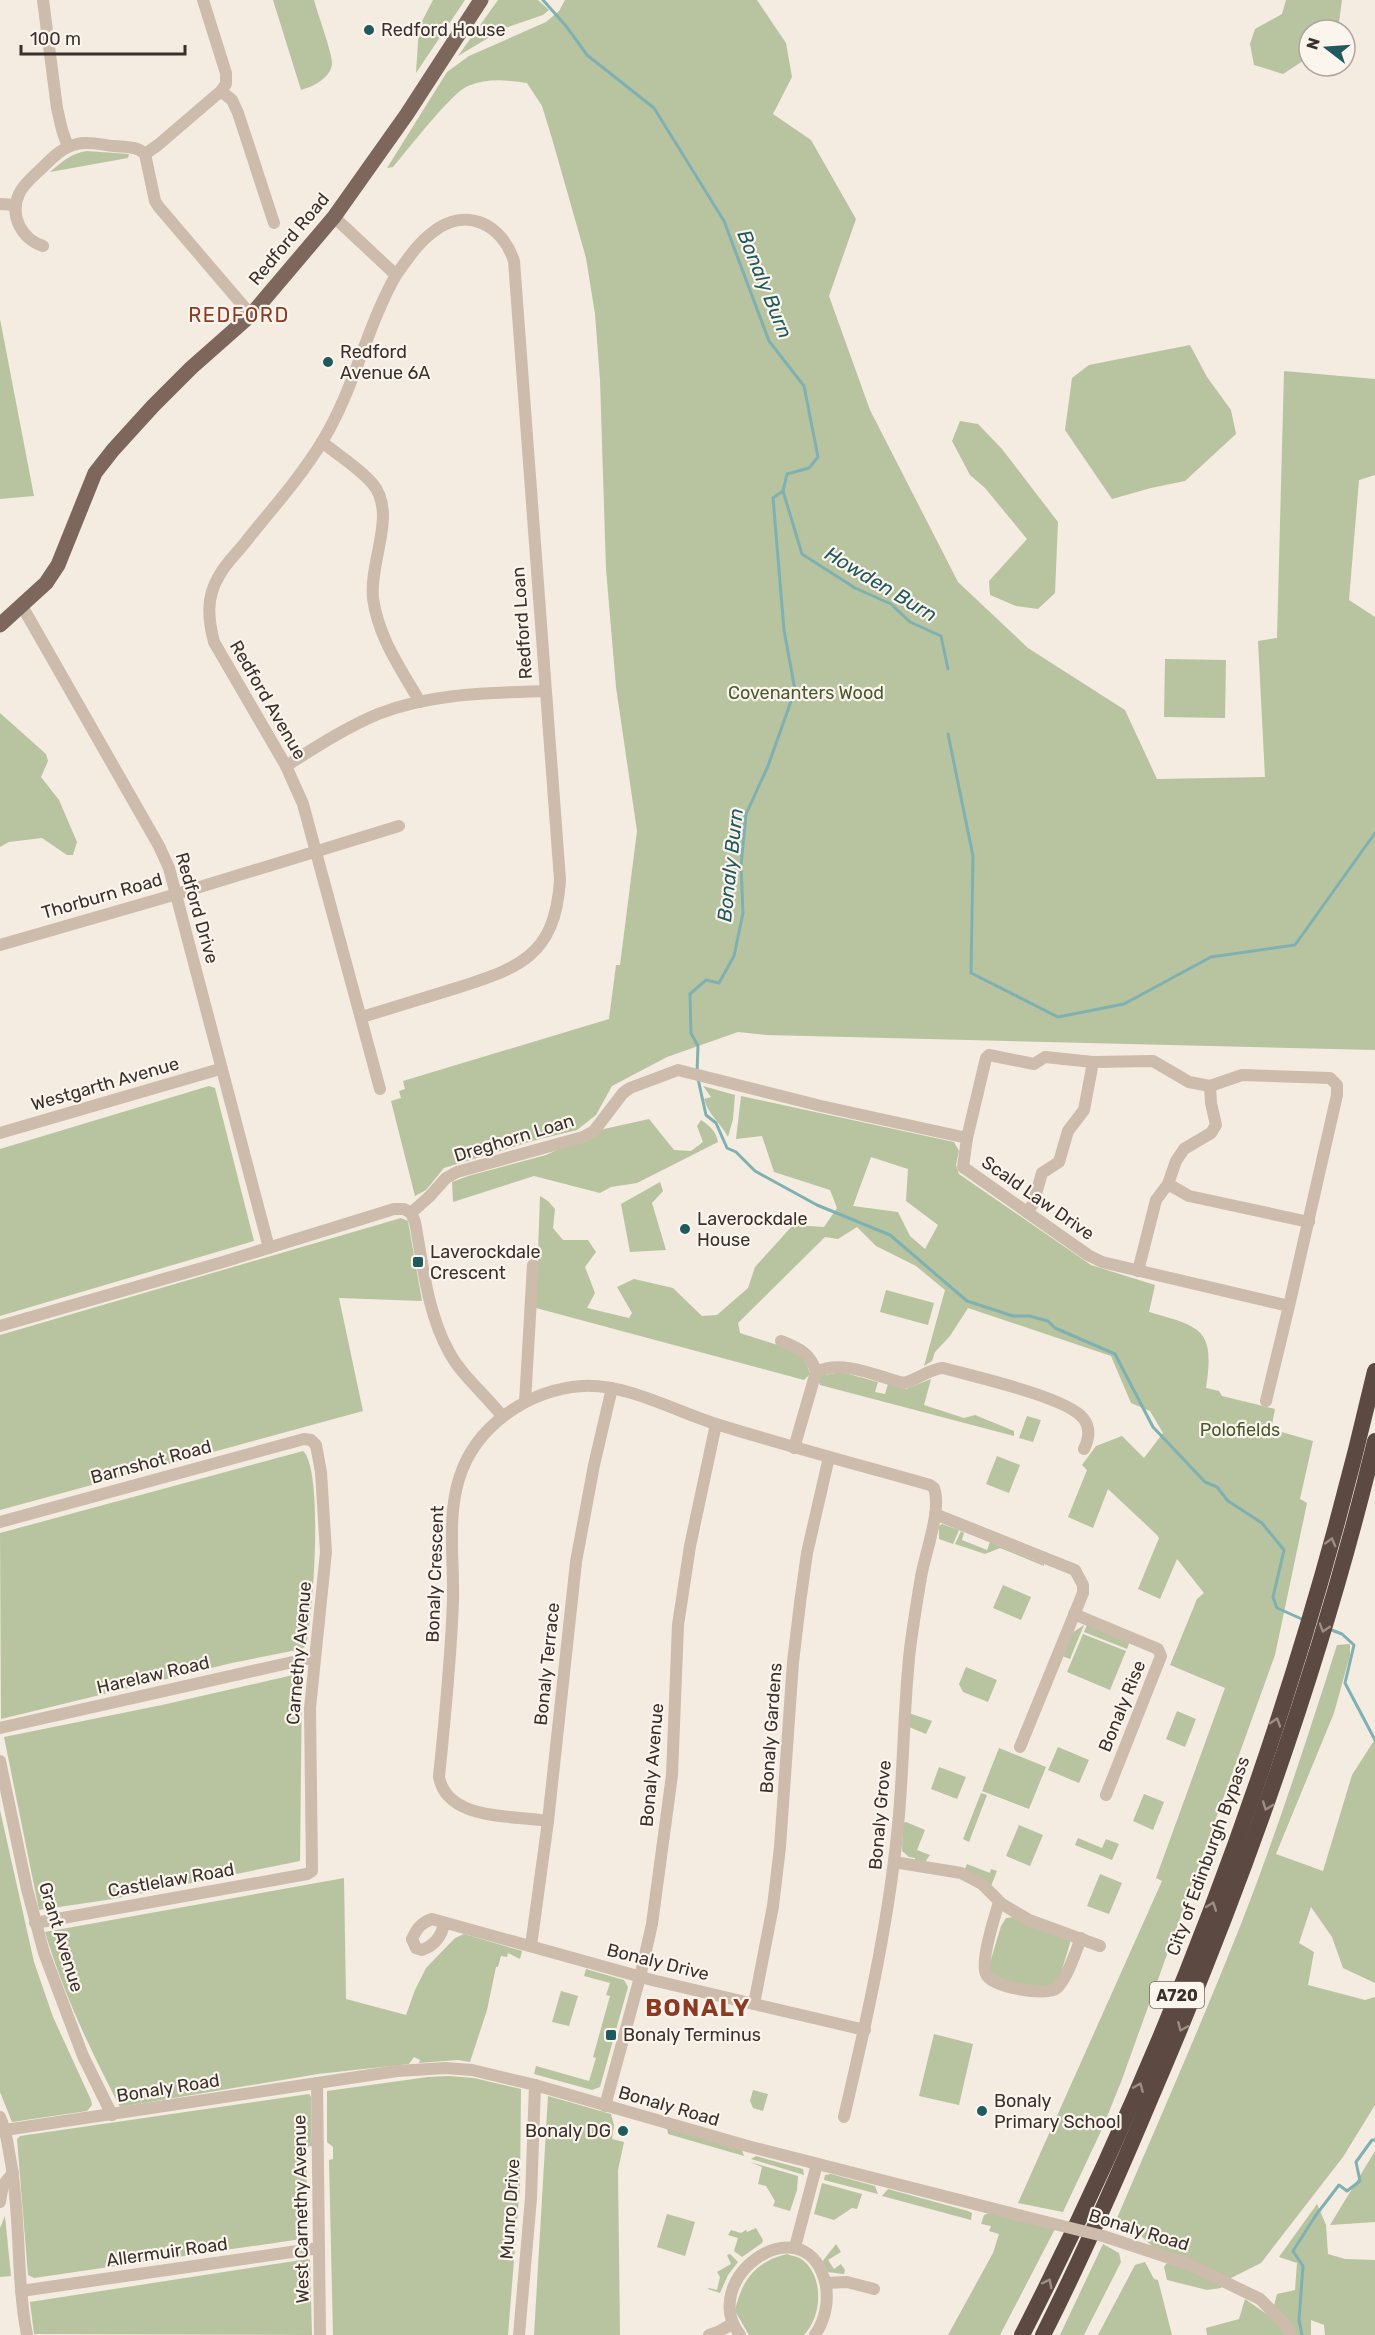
<svg xmlns="http://www.w3.org/2000/svg" width="1375" height="2335" viewBox="0 0 1375 2335" font-family="Rubik,sans-serif">
	<style>
		.green { fill: #b8c4a0; fill-rule: evenodd }
		.lines { fill: none; stroke-linecap: round; stroke-linejoin: round }
		.stream { stroke: #7fb0b2; stroke-width: 3 }
		.minor { stroke: #cdbbac; stroke-width: 12 }
		.major { stroke: #7d675c; stroke-width: 15 }
		.highway { stroke: #5c4a42; stroke-width: 16 }
		.minor-bridge { stroke: #cdbbac; stroke-width: 12 }
		.oneway { stroke: #9c8e87 }
		.poi-dot { fill: #1f5a5e; stroke: #fbf5ee; stroke-width: 2 }
		.labels { text-anchor: middle; dominant-baseline: central; stroke-width: 4.5; stroke-linejoin: round; paint-order: stroke }
		.shield { fill: #fbf5ee; stroke: #756b66; stroke-width: 1.5 }
		.shield-label { font-size: 16px; font-weight: bold; fill: #3b302b }
		.poi-label { font-size: 18px; fill: #3b302b; stroke: #fbf5ee; text-anchor: start }
		.street-label { font-size: 18px; fill: #3b302b; stroke: #fbf5ee }
		.park-label { font-size: 18px; fill: #4a5a2e; stroke: #fbf5ee }
		.water-label { font-size: 20px; font-style: italic; fill: #1f5a5e; stroke: #fbf5ee }
		.neighbourhood-label { font-size: 20px; letter-spacing: 1.5px; fill: #8c3b22; stroke: #fbf5ee }
		.district-label { font-size: 24px; font-weight: bold; letter-spacing: 1.5px; fill: #8c3b22; stroke: #fbf5ee }
	</style>
	<rect width="100%" height="100%" fill="#f4ebe1"/>
	<g class="green">
		<path d="M273 0H314C317 12 333 55 332 64 331 78 312 87 301 90Z"/>
		<path d="M433 0H465L416 73 419 27Z"/>
		<path d="M498 0H538L549 10 543 15 505 28 458 56Z"/>
		<path d="M565 0H757L786 43 792 77 773 114 811 140 856 219 829 296 870 410 958 582 1028 648 1125 710 1157 779 1265 777 1258 641 1277 638 1284 371 1375 379V475L1359 480 1349 600 1375 617V1050L766 1035 738 1032 667 1057 612 1086 596 1115 577 1130 536 1140 444 1168 426 1190 415 1196 391 1101 401 1098 399 1091 405 1089 403 1081 609 1019 616 965H620L637 831 616 687 606 569 600 380 595 314 586 258 553 142 542 106 527 83C507 80 488 78 468 86 452 92 407 151 393 167L387 168 447 72 469 56 546 22 559 11Z"/>
		<path d="M1286 0H1342L1338 30H1309V57L1283 74 1254 65 1250 44 1255 29 1282 14Z"/>
		<path d="M87 151 129 154 128 158 50 172C62 162 71 153 87 151Z"/>
		<path d="M0 319 34 496 0 499Z"/>
		<path d="M1190 345 1207 377 1231 410 1236 434 1185 481 1151 488 1112 499 1065 430 1072 378 1089 365Z"/>
		<path d="M960 421 978 424 1002 449 1058 522 1055 593 1038 609 1016 606 990 595 989 581 1027 539 985 488 970 475 952 441Z"/>
		<path d="M1165 659 1226 660 1225 718 1164 717Z"/>
		<path d="M0 713 46 754 48 761 41 777 59 800 77 842 73 855H67L42 838 9 842 0 847Z"/>
		<path d="M209 1086 215 1088 254 1241 0 1316V1149Z"/>
		<path d="M703 1086 735 1095 733 1119 728 1137C720 1122 709 1116 704 1099L711 1097Z"/>
		<path d="M741 1096 954 1142 959 1151 956 1165 959 1174 1091 1265 1155 1285 1149 1312C1202 1327 1215 1329 1206 1388L1219 1391 1222 1396 1275 1409 1271 1429 1313 1441 1300 1499 1307 1503 1275 1655 1121 2082 1102 2129 1063 2212 1018 2203 1162 1881 1156 1878 1225 1688 1170 1665 1197 1599 1204 1593 1177 1559 1160 1599 1138 1589 1159 1538 1157 1535 1108 1489 1093 1528 1068 1517 1087 1470 1082 1465 1096 1446 1122 1436 1144 1458 1163 1433 1150 1411 1131 1403 1111 1356 968 1308 950 1336 935 1352 932 1361 924 1366 945 1290 916 1266 876 1246 857 1227 838 1239 825 1237 738 1323 740 1333 787 1348 805 1358 810 1374 804 1380 536 1308 540 1196 548 1201 555 1209 553 1228 563 1240H588L596 1252 585 1267 595 1293 587 1308 629 1318 632 1313 617 1287 634 1279 673 1288 702 1316 717 1315 748 1288 755 1267 793 1225 824 1227 837 1208 830 1190 774 1172 762 1136 736 1139ZM871 1157 908 1169 906 1201 938 1225 925 1249 910 1236 898 1212 853 1206Z"/>
		<path d="M649 1119 674 1150 691 1151 703 1142 697 1126 701 1120C710 1126 716 1131 718 1142L637 1183 611 1187 600 1193 534 1176 453 1202 452 1182 468 1176 546 1155 604 1129Z"/>
		<path d="M660 1182 663 1191 652 1203 666 1250 630 1252 621 1204Z"/>
		<path d="M401 1218 408 1221 422 1301 339 1298 363 1411 0 1510V1335Z"/>
		<path d="M886 1290 934 1303 928 1325 880 1312Z"/>
		<path d="M841 1372 878 1382 875 1392 885 1394 888 1384 906 1389 931 1379 924 1405 964 1418 975 1415 1014 1431V1436L820 1385 818 1379 819 1376Z"/>
		<path d="M1027 1416 1041 1420 1033 1442 1019 1438Z"/>
		<path d="M303 1451C324 1470 313 1616 306 1646L302 1649 232 1663 1 1719 0 1533Z"/>
		<path d="M997 1456 1020 1465 1009 1493 986 1484Z"/>
		<path d="M942 1524 959 1530 953 1544 939 1539V1526Z"/>
		<path d="M961 1531 964 1533 962 1540 987 1550 990 1542 1044 1564V1566L1000 1548 985 1554 955 1544Z"/>
		<path d="M1003 1585 1031 1597 1021 1620 993 1608Z"/>
		<path d="M1084 1625 1070 1659 1062 1656 1072 1633Z"/>
		<path d="M1087 1625 1130 1641 1127 1649 1084 1632Z"/>
		<path d="M1083 1634 1126 1651 1110 1690 1067 1672Z"/>
		<path d="M1350 1644V1655L1334 1713 1276 1854 1323 1871 1352 1775 1375 1739V1983L1343 1968 1332 1937 1311 1907 1299 1943 1314 1952 1308 1985 1365 2000 1375 1997V2105L1343 2157 1261 2263 1229 2279 1154 2248 1138 2233 1133 2234 1114 2225C1157 2125 1201 2025 1241 1924 1277 1832 1307 1739 1337 1645Z"/>
		<path d="M966 1667 997 1680 988 1702 963 1692 959 1684Z"/>
		<path d="M293 1675 297 1676 302 1683 300 1861 113 1899 39 1910 4 1737 162 1705Z"/>
		<path d="M1177 1711 1196 1719 1185 1747 1166 1739Z"/>
		<path d="M909 1713 932 1721 926 1734 909 1727Z"/>
		<path d="M1058 1747 1089 1760 1079 1783 1048 1770Z"/>
		<path d="M999 1748 1046 1767 1029 1809 982 1791Z"/>
		<path d="M939 1767 966 1777 957 1799 931 1789Z"/>
		<path d="M981 1793 987 1795 969 1842 963 1839Z"/>
		<path d="M1144 1794 1164 1802 1153 1830 1133 1821Z"/>
		<path d="M0 1810 34 1962 53 2017 91 2100 92 2105 87 2111 12 2122 0 2092Z"/>
		<path d="M906 1822 925 1830 917 1850 930 1855 925 1862 915 1861V1858L909 1857 902 1851 903 1823Z"/>
		<path d="M1019 1825 1043 1835 1030 1866 1006 1856Z"/>
		<path d="M1078 1838 1102 1848 1106 1839 1119 1844 1112 1860 1075 1845Z"/>
		<path d="M967 1864 990 1873 991 1869 997 1871 991 1886 964 1871Z"/>
		<path d="M1100 1874 1122 1883 1109 1914 1087 1906Z"/>
		<path d="M344 1878 346 1999 406 2015 415 1990 426 1968 455 1938 464 1934 522 1951 520 1959 508 1953 507 1957 501 1956 498 1967H496L487 2010 470 2062 458 2060 419 2063 420 2060 414 2057 409 2064 318 2074 120 2107C90 2049 63 1993 45 1932Z"/>
		<path d="M1013 1917 1071 1940 1060 1976 1048 1989 993 1979 989 1966 1001 1926 1006 1918Z"/>
		<path d="M586 1969 624 1980 628 1987 600 2087 592 2090 534 2074 536 2066 589 2081 596 2058 593 2057 610 1996 606 1995 610 1983 584 1976Z"/>
		<path d="M561 1991 578 1996 569 2026 552 2022Z"/>
		<path d="M934 2034 973 2044 959 2105 919 2096Z"/>
		<path d="M449 2076 474 2078 521 2089 520 2185 508 2335H333L329 2160 333 2159V2147L327 2142V2091L428 2077Z"/>
		<path d="M753 2090 768 2094 763 2111 753 2108 750 2101Z"/>
		<path d="M309 2094 311 2097 312 2146 306 2147 308 2238 34 2278 28 2275 17 2139 20 2136Z"/>
		<path d="M548 2096 611 2114 614 2125 612 2139 624 2142 618 2170 620 2335H534Z"/>
		<path d="M667 2128 742 2150 744 2156 668 2134Z"/>
		<path d="M1375 2151V2222L1330 2225Z"/>
		<path d="M756 2156 803 2169 804 2175 751 2159Z"/>
		<path d="M750 2162 798 2176 797 2190 790 2211 773 2206 775 2201 766 2186 758 2184 762 2167Z"/>
		<path d="M831 2174 875 2186 878 2194 824 2180 825 2175Z"/>
		<path d="M822 2183 862 2194 857 2209 852 2208 834 2220 814 2214Z"/>
		<path d="M888 2189 968 2211 972 2213 971 2220 882 2196Z"/>
		<path d="M1317 2204 1326 2225 1328 2254 1345 2259 1375 2260V2335H1325L1324 2325 1311 2320V2335H1207L1206 2328 1239 2319 1245 2299 1271 2317 1277 2294 1295 2290 1297 2263 1279 2257Z"/>
		<path d="M989 2213 1055 2229 1000 2335H948L993 2253 999 2234 989 2231 991 2226 981 2224 984 2215Z"/>
		<path d="M667 2214 695 2222 685 2256 657 2247Z"/>
		<path d="M5 2216 11 2276 0 2277V2228Z"/>
		<path d="M756 2228 763 2240 762 2243 742 2257 734 2251 738 2238 728 2235 731 2230 741 2233 746 2230 747 2232Z"/>
		<path d="M836 2244 841 2252 828 2260 834 2269 841 2264 845 2270 844 2274 827 2272 822 2262Z"/>
		<path d="M1103 2244 1119 2253 1121 2262 1084 2335H1060Z"/>
		<path d="M730 2254 738 2262 728 2275 720 2293 708 2289 709 2288 717 2290 720 2277 717 2272 731 2264 727 2255Z"/>
		<path d="M787 2254C792 2256 800 2257 804 2261 824 2279 822 2316 804 2335H749L735 2311C741 2281 756 2261 787 2254Z"/>
		<path d="M308 2259 310 2260 312 2335 34 2334 30 2302Z"/>
		<path d="M1145 2262 1154 2279 1158 2280 1172 2335H1098L1135 2265Z"/>
		<path d="M1167 2263 1178 2265 1224 2285 1221 2288 1207 2290 1167 2280 1164 2267Z"/>
	</g>
	<g class="lines">
		<g class="stream">
			<path d="M543 0 566 26 587 55 654 108 724 221 769 341 804 386 818 457 809 468 787 474 783 491 773 498 784 630 795 690 768 766 746 814 741 866 743 913 734 956 719 983 706 980 690 994 691 1033 698 1046 697 1072"/>
			<path d="M783 491 802 554 855 588 891 604 910 622 941 636 948 669"/>
			<path d="M948 734 973 856 971 973 1058 1017 1124 1004 1211 957 1295 945 1375 833"/>
			<path d="M698 1079 706 1115 716 1123 727 1148 736 1152 755 1171 817 1205 890 1235 967 1301 1013 1316H1029L1048 1321 1055 1328 1115 1354 1153 1427 1205 1482 1217 1487 1228 1501 1262 1523 1284 1550 1273 1597 1277 1608 1304 1620"/>
			<path d="M1329 1629 1342 1634 1354 1645 1345 1683 1375 1740"/>
			<path d="M1302 2335 1299 2320 1303 2266 1293 2251 1316 2215 1339 2185 1347 2191 1360 2181 1356 2162 1372 2140H1375"/>
		</g>
		<g class="minor">
			<path d="M43 0 57 108 62 130 68 147"/>
			<path d="M203 0 226 73V84L221 91 232 100 238 113 274 223"/>
			<path d="M145 154 158 145 221 91"/>
			<path d="M0 204 16 205"/>
			<path d="M334 217 396 275C366 328 354 390 322 442 300 478 270 511 244 544 236 554 225 564 219 576 206 597 208 619 214 642L286 766 303 804 380 1089"/>
			<path d="M43 246C22 239 9 216 19 194 24 183 35 175 43 167 53 157 63 147 77 144 89 141 102 145 114 146 125 147 137 146 145 154L155 201 158 206 251 315"/>
			<path d="M322 442C338 455 358 467 372 483 398 513 369 561 373 598 378 637 401 669 420 702"/>
			<path d="M22 606 159 846 169 868 269 1248"/>
			<path d="M286 766C316 747 345 728 378 714 431 693 489 693 545 691"/>
			<path d="M0 945 177 894 399 826"/>
			<path d="M362 1017C391 1008 421 999 450 990 516 969 555 959 560 880L514 261C502 224 466 206 433 232 418 243 407 260 396 275"/>
			<path d="M0 1133 220 1069"/>
			<path d="M1168 1184 1189 1196 1309 1222"/>
			<path d="M1027 1212 1033 1204 1042 1173 1059 1162 1068 1131 1084 1110 1093 1062"/>
			<path d="M411 1213 430 1196 446 1178 457 1172 583 1137 594 1131 623 1093 630 1088 678 1070 821 1106 967 1138"/>
			<path d="M411 1213 415 1222C423 1265 427 1312 449 1352 462 1376 485 1394 502 1416"/>
			<path d="M1138 1271 1156 1200 1168 1184 1176 1161 1184 1149 1211 1133 1216 1125 1211 1103 1210 1086"/>
			<path d="M0 1326 223 1262 394 1209H404L411 1213"/>
			<path d="M781 1341C798 1348 811 1353 816 1372"/>
			<path d="M1266 1401 1289 1306 1102 1262 1088 1255 963 1167 967 1138 986 1058 989 1055 1034 1064 1045 1057 1093 1062 1153 1061 1189 1082 1210 1086 1242 1075 1330 1078 1337 1085V1095L1289 1306"/>
			<path d="M525 1402 533 1265"/>
			<path d="M794 1448 816 1372C843 1359 876 1376 903 1383 918 1380 928 1369 943 1368 972 1376 1066 1397 1083 1418 1091 1428 1089 1439 1084 1449"/>
			<path d="M935 1514 1075 1570 1083 1585V1593L1020 1747"/>
			<path d="M0 1522 304 1439 311 1440 316 1445 321 1472 326 1552 310 1708 312 1871 307 1874 35 1923"/>
			<path d="M1074 1614 1158 1649 1161 1656 1106 1795"/>
			<path d="M0 1728 306 1659H314"/>
			<path d="M0 1761 27 1889 44 1953 83 2056 112 2115"/>
			<path d="M548 1821C513 1815 447 1821 439 1777 445 1718 451 1659 453 1600 454 1561 447 1517 459 1479 475 1426 528 1390 582 1386 625 1383 675 1411 716 1424 787 1446 859 1465 930 1485L934 1488C942 1510 925 1553 921 1577 917 1601 913 1625 910 1649 903 1711 904 1773 897 1835 887 1931 866 2023 844 2117"/>
			<path d="M894 1862 961 1873 982 1884 1002 1904 1029 1920 1100 1946"/>
			<path d="M999 1902C995 1916 980 1961 986 1974 991 1987 1047 1997 1057 1988 1067 1979 1076 1951 1081 1938"/>
			<path d="M444 1923C442 1936 435 1945 422 1950L416 1948 412 1939C417 1928 421 1923 432 1919L652 1980 865 2030"/>
			<path d="M531 1946 548 1821 576 1562 594 1465 612 1388"/>
			<path d="M754 2004 773 1906 780 1847 793 1662 800 1603 807 1553 829 1457"/>
			<path d="M317 2083 320 2335"/>
			<path d="M605 2106 640 1977 652 1924 672 1775 678 1625 690 1546 716 1424"/>
			<path d="M0 2117C7 2132 8 2147 11 2163 21 2220 16 2278 27 2335"/>
			<path d="M5 2130 397 2071 446 2068 472 2070 535 2085 751 2147 1026 2217"/>
			<path d="M0 2202 3 2185 13 2173"/>
			<path d="M1103 2236 1188 2264 1260 2299 1286 2325 1291 2335"/>
			<path d="M795 2247 817 2164"/>
			<path d="M826 2283 847 2282 874 2289"/>
			<path d="M21 2291 319 2248"/>
			<path d="M519 2335 531 2198 535 2085"/>
			<path d="M709 2335 718 2332 732 2324"/>
			<path d="M740 2335C697 2279 800 2205 824 2278 830 2297 826 2319 815 2335"/>
		</g>
		<path class="major" d="M0 625 46 583 58 565 95 473 113 450 153 406 191 368 251 315 334 217 407 114 481 0"/>
		<g class="highway">
			<path d="M1022 2335C1178 2030 1298 1705 1375 1371"/>
			<path d="M1043 2335C1083 2256 1118 2176 1152 2095 1243 1883 1321 1666 1375 1441"/>
		</g>
		<path class="minor-bridge" d="M1026 2217 1103 2236"/>
	</g>
	<defs><path id="oneway-chevron" d="M-2-3.5L2.5 0L-2 3.5" fill="none" stroke-width="1.6" stroke-linecap="round" stroke-linejoin="round" transform="scale(1.5)"/></defs>
	<g class="oneway">
		<use href="#oneway-chevron" transform="translate(1331 1542) rotate(-75)"/>
		<use href="#oneway-chevron" transform="translate(1324 1628) rotate(107)"/>
		<use href="#oneway-chevron" transform="translate(1276 1722) rotate(-72)"/>
		<use href="#oneway-chevron" transform="translate(1267 1806) rotate(110)"/>
		<use href="#oneway-chevron" transform="translate(1212 1906) rotate(-70)"/>
		<use href="#oneway-chevron" transform="translate(1182 2027) rotate(113)"/>
		<use href="#oneway-chevron" transform="translate(1139 2087) rotate(-67)"/>
		<use href="#oneway-chevron" transform="translate(1048 2283) rotate(-63)"/>
	</g>
	<g class="poi-dot">
		<circle cx="369" cy="30" r="6"/>
		<circle cx="328" cy="362" r="6"/>
		<circle cx="685" cy="1229" r="6"/>
		<rect x="412" y="1256" width="12" height="12" rx="3"/>
		<rect x="605" y="2029" width="12" height="12" rx="3"/>
		<circle cx="982" cy="2111" r="6"/>
		<circle cx="623" cy="2131" r="6"/>
	</g>
	<g class="labels">
		<rect class="shield" x="1150" y="1982" width="54" height="26" rx="4.5"/>
		<g class="shield-label">
			<text x="1177" y="1995">A720</text>
		</g>
		<g class="poi-label">
			<text x="381" y="30">Redford House</text>
			<text x="340" y="352">Redford<tspan x="340" dy="21">Avenue 6A</tspan></text>
			<text x="697" y="1219">Laverockdale<tspan x="697" dy="21">House</tspan></text>
			<text x="430" y="1252">Laverockdale<tspan x="430" dy="21">Crescent</tspan></text>
			<text x="623" y="2035">Bonaly Terminus</text>
			<text x="994" y="2101">Bonaly<tspan x="994" dy="21">Primary School</tspan></text>
			<text x="611" y="2131" text-anchor="end">Bonaly DG</text>
		</g>
		<g class="street-label">
			<text transform="translate(289 239) rotate(-50)">Redford Road</text>
			<text transform="translate(522 623) rotate(-94)">Redford Loan</text>
			<text transform="translate(268 700) rotate(60)">Redford Avenue</text>
			<text transform="translate(102 896) rotate(-16)">Thorburn Road</text>
			<text transform="translate(197 908) rotate(74)">Redford Drive</text>
			<text transform="translate(105 1084) rotate(-16)">Westgarth Avenue</text>
			<text transform="translate(514 1138) rotate(-17)">Dreghorn Loan</text>
			<text transform="translate(1038 1198) rotate(35)">Scald Law Drive</text>
			<text transform="translate(151 1462) rotate(-15)">Barnshot Road</text>
			<text transform="translate(435 1574) rotate(-88)">Bonaly Crescent</text>
			<text transform="translate(299 1653) rotate(-85)">Carnethy Avenue</text>
			<text transform="translate(547 1664) rotate(-84)">Bonaly Terrace</text>
			<text transform="translate(153 1675) rotate(-13)">Harelaw Road</text>
			<text transform="translate(1122 1706) rotate(-68)">Bonaly Rise</text>
			<text transform="translate(771 1728) rotate(-86)">Bonaly Gardens</text>
			<text transform="translate(652 1765) rotate(-85)">Bonaly Avenue</text>
			<text transform="translate(880 1815) rotate(-85)">Bonaly Grove</text>
			<text transform="translate(1208 1856) rotate(-70)">City of Edinburgh Bypass</text>
			<text transform="translate(171 1880) rotate(-10)">Castlelaw Road</text>
			<text transform="translate(61 1937) rotate(73)">Grant Avenue</text>
			<text transform="translate(658 1962) rotate(14)">Bonaly Drive</text>
			<text transform="translate(168 2088) rotate(-9)">Bonaly Road</text>
			<text transform="translate(669 2106) rotate(16)">Bonaly Road</text>
			<text transform="translate(301 2209) rotate(-91)">West Carnethy Avenue</text>
			<text transform="translate(510 2209) rotate(-86)">Munro Drive</text>
			<text transform="translate(1139 2230) rotate(17)">Bonaly Road</text>
			<text transform="translate(167 2252) rotate(-8)">Allermuir Road</text>
		</g>
		<g class="park-label">
			<text x="806" y="693">Covenanters Wood</text>
			<text x="1240" y="1430">Polofields</text>
		</g>
		<g class="water-label">
			<text transform="translate(765 284) rotate(68)">Bonaly Burn</text>
			<text transform="translate(881 584) rotate(31)">Howden Burn</text>
			<text transform="translate(730 865) rotate(-84)">Bonaly Burn</text>
		</g>
		<g class="neighbourhood-label">
			<text x="239" y="315">REDFORD</text>
		</g>
		<g class="district-label">
			<text x="698" y="2008">BONALY</text>
		</g>
	</g>
	<g transform="translate(1327 48) rotate(287)"><circle r="28" fill="#fbf5ee" stroke="#aea6a0" stroke-width="1.5"/>
	<path d="M0-4.5L10 22L0 15L-10 22Z" fill="#1f5a5e"/>
	<text y="-9" font-size="16" font-weight="bold" text-anchor="middle" fill="#3b302b">N</text>
	</g>
	<path d="M21 45v9h164v-9" fill="none" stroke="#3b302b" stroke-width="3"/>
	<text x="30" y="45" font-size="18" fill="#3b302b" stroke="#fbf5ee" stroke-width="4.5" paint-order="stroke">100 m</text>
</svg>
